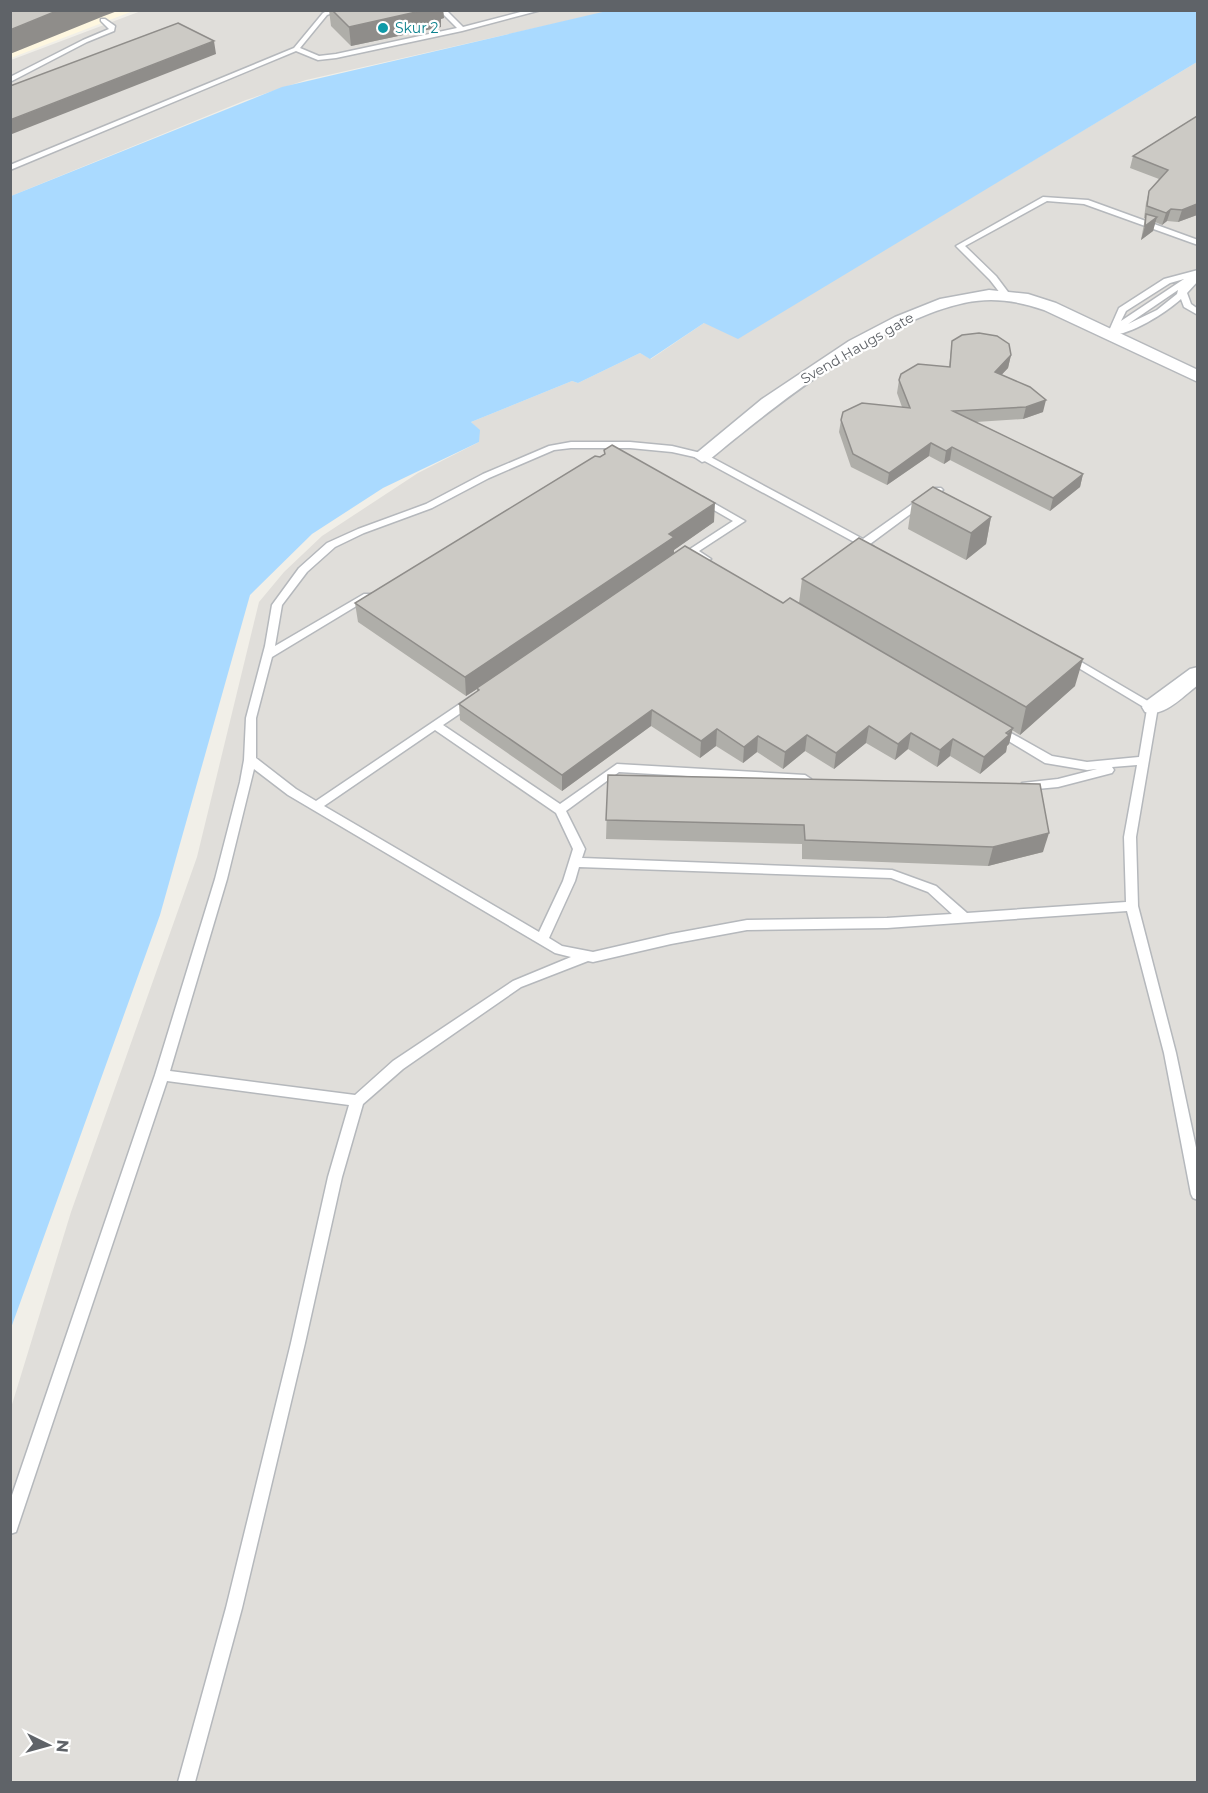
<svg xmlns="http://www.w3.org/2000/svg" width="1208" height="1793" viewBox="0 0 1208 1793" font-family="Montserrat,sans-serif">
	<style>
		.commercial { fill: #fef7e0 }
		.industrial { fill: #e0deda }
		.water { fill: #aadaff }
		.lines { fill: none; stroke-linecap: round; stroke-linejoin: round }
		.lane-casing { stroke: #b5b8bc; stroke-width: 3 }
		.street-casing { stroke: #b5b8bc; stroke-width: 3 }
		.lane { fill: #fff; fill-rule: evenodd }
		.street { fill: #fff; fill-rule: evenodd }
		.wall { fill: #afaea9 }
		.shaded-wall { fill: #8f8d8a }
		.building { fill: #cccac5; stroke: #8f8d8a; stroke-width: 1.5 }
		.culture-dot { fill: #0f9aa8; stroke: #fff; stroke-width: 2 }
		.labels { text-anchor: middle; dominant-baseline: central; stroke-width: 4.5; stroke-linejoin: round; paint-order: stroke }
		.far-culture-label { font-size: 14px; fill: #0d838f; stroke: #fff; text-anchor: start }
		.far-street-label { font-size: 14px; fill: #5f6368; stroke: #fff }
	</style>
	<rect width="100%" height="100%" fill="#f1efe8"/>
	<path class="commercial" d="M11 11H133L11 58Z"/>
	<g class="industrial">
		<path d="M141 11H610L306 80 246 100 11 196V60Z"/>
		<path d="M1197 62V1782H11L10 1411 71 1212 197 857 259 602 284 572 322 536 418 473 479 442V430L471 422 572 381 578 383 640 353 651 359 704 323 1004 178Z"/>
	</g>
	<path class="water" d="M611 10 1197 11V62L738 339 704 323 650 359 640 353 578 383 572 381 471 422 480 430 479 442 383 488 312 534 250 595 160 915 11 1328V196L282 87Z"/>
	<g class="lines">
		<g class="lane-casing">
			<g id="lane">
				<path d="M329 10H341L327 15 300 48 319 56 336 54 457 28 439 10H446L463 27 528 10H541L462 31 336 58 318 60 296 51 10 170V165L294 48 323 13Z"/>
				<path d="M101 19H105L115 26 114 31 87 42 10 82V77L83 40 109 29 101 21Z"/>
				<path d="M1043 197 1088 200 1198 240V245L1084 204 1047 201 965 246 996 276 1011 296 1004 298 990 280 956 246Z"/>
				<path d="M1198 270V281L1187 293 1191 304 1198 309V315L1184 307 1181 299C1165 313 1130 336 1109 335L1108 333 1119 308 1164 279ZM1184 279 1121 321 1126 311 1170 283ZM1178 290 1177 294 1157 310 1128 324Z"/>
				<path d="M571 442H630L672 446 705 454 863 539 935 488H941L943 490 870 544 874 547 869 550 699 458 672 452 630 448H571L554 450 489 478 432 508 364 533 335 547 307 572 282 605 275 646 364 594H372L373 596 272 657 256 718V758L296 789 316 801 473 695 477 696 478 699 477 702 443 725 560 804 617 764 805 775 811 779 805 783 619 772 566 811 585 849 582 858 892 870 936 886 967 913 1126 902 1124 837 1137 765 1112 767 1114 770 1112 773 1058 787 1026 790 1020 786 1022 783 1058 779 1097 769 1087 770 1045 763 992 731 998 727 1002 728 1052 756 1087 762 1139 757 1147 709 1062 658 1067 654 1071 656 1158 707 1136 837 1138 906 1176 1053 1198 1157V1200L1193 1198 1191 1194 1164 1053 1127 911 887 928 747 930 671 944 593 962 588 961 521 987 403 1069 363 1104 342 1177 305 1343 242 1608 195 1782H178L226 1608 291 1343 328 1177 349 1105 167 1081 18 1526 16 1532 10 1534V1501L155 1075 215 879 240 782 244 760 246 718 265 646 272 605 299 568 327 543 358 529 426 504 483 474 549 446ZM435 730 556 813 573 849 563 881 539 932 324 806ZM254 769 288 795 555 953 571 957 513 981 393 1061 355 1095 170 1071 227 879ZM579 867 891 878 928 892 952 914 887 918 747 920 671 934 593 952 562 946 549 938 575 881Z"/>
				<path d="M703 497 745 521 699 551 711 559 706 562 687 551 733 521 700 502V498Z"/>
			</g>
		</g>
		<g class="street-casing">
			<g id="street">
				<path d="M989 290 1028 294 1056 303 1198 370V382L1044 310C1027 304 1009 300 991 300 905 300 773 407 709 460L702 462 693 456 762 399 849 341 895 317 940 299Z"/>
				<path d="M1198 667V685C1183 696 1164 718 1145 712L1142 707 1145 702 1190 669Z"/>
			</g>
		</g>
		<use href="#lane" class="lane"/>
		<use href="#street" class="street"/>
	</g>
	<g class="wall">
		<path d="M329 10H443L444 18 441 19V27L351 46 331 26Z"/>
		<path d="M1197 116V215L1178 222 1167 221 1162 225 1155 222 1153 231 1141 240 1145 218H1144L1146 203 1149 191 1159 179 1130 168 1133 156Z"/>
		<path d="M952 341 1011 355 1008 368 1001 375 1043 412 1023 419 976 422 1083 474 1080 487 1050 511 950 460 944 464 929 456 887 485 851 467 839 432 841 420 902 407 897 393 899 380 949 367Z"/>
		<path d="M604 450 714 522 674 550V554L783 603H799L802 579 1075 686 1020 735 1012 730 1009 744 1007 746 1006 752 980 774 950 756 937 767 908 749 895 760 866 743 834 769 805 751 783 769 757 752 743 763 716 746 700 758 651 726 562 791 460 720 459 704 477 691V689L466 696 358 622 355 603 604 454Z"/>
		<path d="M912 502 991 517 986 544 966 560 908 529Z"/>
		<path d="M608 775 1043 852 988 866 802 859V844L606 839Z"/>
	</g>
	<g class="shaded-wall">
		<path d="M59 10H120L104 16 10 54V30Z"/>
		<path d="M425 10H443L444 18 441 19V27L351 46 349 27Z"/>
		<path d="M214 41 216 54 12 134 10 128V120Z"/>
		<path d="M1197 204V215L1178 222 1182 210Z"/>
		<path d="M1171 209 1167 221 1162 225 1166 213Z"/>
		<path d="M1157 217 1153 231 1141 240 1145 226Z"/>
		<path d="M1011 355 1008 368 992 385 995 372Z"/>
		<path d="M1046 400 1043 412 1023 419 1026 407Z"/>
		<path d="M931 443 929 456 887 485 889 473Z"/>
		<path d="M952 447 950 460 944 464 946 451Z"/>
		<path d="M1083 474 1080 487 1050 511 1053 498Z"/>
		<path d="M715 503 714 522 674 550V556L477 688V689L466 696 465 677 669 534Z"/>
		<path d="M991 517 986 544 966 560 971 533Z"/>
		<path d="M1083 659 1075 686 1020 735 1026 707Z"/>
		<path d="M652 710 651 726 562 791V775Z"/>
		<path d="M869 726 866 743 834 769 836 753Z"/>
		<path d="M1013 728 1009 744 1007 746 1006 752 980 774 984 757Z"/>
		<path d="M717 729 716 746 700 758 701 741Z"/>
		<path d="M911 733 908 749 895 760 898 744Z"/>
		<path d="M807 735 805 751 783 769 785 752Z"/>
		<path d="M758 736 757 752 743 763 744 747Z"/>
		<path d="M953 739 950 756 937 767 940 750Z"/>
		<path d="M1049 833 1043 852 988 866 993 847Z"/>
	</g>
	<g class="building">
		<path d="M10 10H59L10 30Z"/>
		<path d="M332 10H425L349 27Z"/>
		<path d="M178 23 214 41 10 120V86Z"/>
		<path d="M1197 116V204L1182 210 1171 209 1166 213 1147 206 1149 191 1168 170 1133 156Z"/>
		<path d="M1146 214 1157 217 1145 226Z"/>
		<path d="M979 333 997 336 1009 344 1011 355 995 372 1030 387 1046 400 1026 407 953 411 1083 474 1053 498 952 447 946 451 931 443 889 473 853 454 841 420 843 412 862 403 910 408 899 380 901 374 918 364 950 367 952 341 962 335Z"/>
		<path d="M612 445 715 503 669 534 674 537 465 677 355 603 595 456 600 457 605 454 604 450Z"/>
		<path d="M933 487 991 517 971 533 912 502Z"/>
		<path d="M859 538 1083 659 1026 707 802 579Z"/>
		<path d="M685 546 783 603 790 598 1013 728 1006 733 1009 735 984 757 953 739 940 750 911 733 898 744 869 726 836 753 807 735 785 752 758 736 744 747 717 729 701 741 652 710 562 775 459 704 479 690 477 688Z"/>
		<path d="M608 775 1040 784 1049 833 993 847 805 840 804 825 606 820Z"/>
	</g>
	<circle class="culture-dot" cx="383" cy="28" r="6"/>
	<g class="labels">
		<g class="far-culture-label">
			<text x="395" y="28">Skur 2</text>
		</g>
		<g class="far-street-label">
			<text transform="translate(857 348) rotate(-30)">Svend Haugs gate</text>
		</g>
	</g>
	<rect width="1208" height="1793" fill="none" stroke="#5f6368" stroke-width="24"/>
	<g transform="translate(48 1745) rotate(95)" stroke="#ffffff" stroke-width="4.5" paint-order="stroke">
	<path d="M0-4.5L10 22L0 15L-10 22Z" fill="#5f6368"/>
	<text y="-9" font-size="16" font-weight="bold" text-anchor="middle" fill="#5f6368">N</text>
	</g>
</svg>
